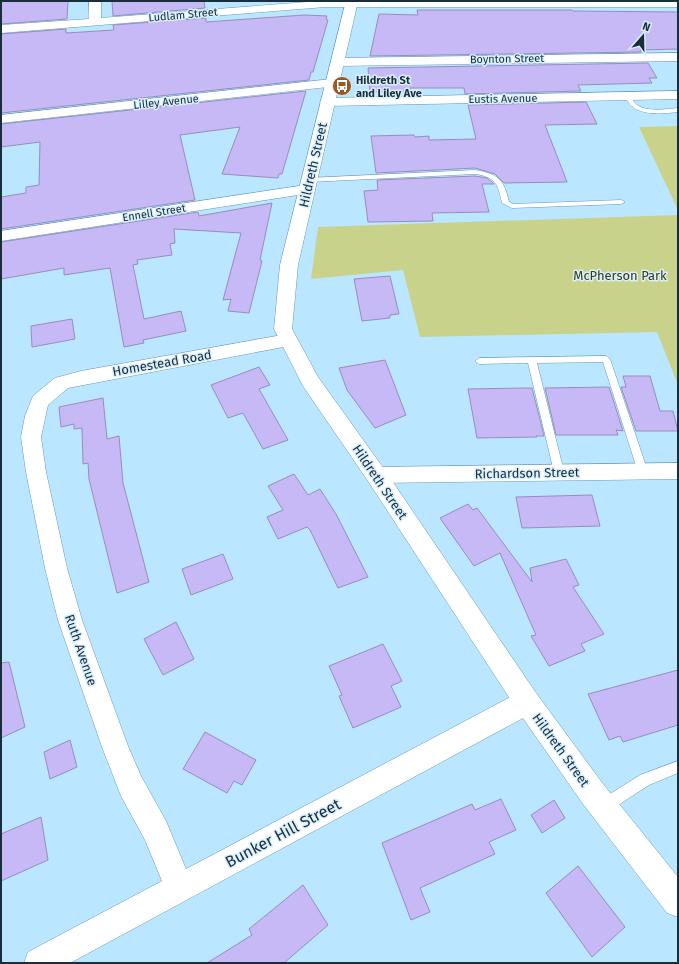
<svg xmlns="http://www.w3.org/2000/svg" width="679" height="964" viewBox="0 0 679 964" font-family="'Fira Sans',sans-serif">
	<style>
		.green { fill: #c8d28a }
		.building { fill: #c6b9f6; stroke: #978dbc }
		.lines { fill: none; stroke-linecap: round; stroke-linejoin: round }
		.lane-casing { stroke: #669ab7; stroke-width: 1 }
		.street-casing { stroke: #669ab7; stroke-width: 1 }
		.secondary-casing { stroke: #669ab7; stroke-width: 1 }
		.lane { fill: #fff; fill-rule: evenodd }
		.street { fill: #fff; fill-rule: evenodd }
		.secondary { fill: #fff; fill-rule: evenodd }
		.labels { text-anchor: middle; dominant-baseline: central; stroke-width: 3; stroke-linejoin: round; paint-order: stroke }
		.far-street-label { font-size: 11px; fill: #182e3a; stroke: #daeffc }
		.far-poi-label { font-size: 11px; font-weight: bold; fill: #182e3a; stroke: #daeffc; text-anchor: start }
		.street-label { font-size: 13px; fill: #182e3a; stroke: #daeffc }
		.park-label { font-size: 13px; fill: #383c18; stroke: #daeffc }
		.near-street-label { font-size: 16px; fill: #182e3a; stroke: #daeffc }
	</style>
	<rect width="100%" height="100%" fill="#bbe6ff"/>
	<g class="green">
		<path d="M678 126V210L639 127Z"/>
		<path d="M678 215V385L657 332 420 337 403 270 311 279 318 227Z"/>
	</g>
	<g class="building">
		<path d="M1 1H68L67 19 1 24Z"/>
		<path d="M112 1H204L205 8 113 16Z"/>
		<path d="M417 10H572L573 11 678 12V49L640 50 641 52 370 56 379 14 418 15Z"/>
		<path d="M304 15 327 16 326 19 328 20 313 72H311L309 80 1 113V34L66 29V33L114 30 113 25 206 18V22Z"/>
		<path d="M648 63 657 78H649L652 83 578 85 581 91 465 94 464 88H410V91L370 92 368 68Z"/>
		<path d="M306 91 282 174H279L278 178 222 174 240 127 180 135 195 200 1 229V197L26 193V187L39 185 40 142 1 147V124Z"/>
		<path d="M586 102 597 124 545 125 567 182 504 183 495 174 475 168 376 173 371 136 414 135 415 137 429 136V140L476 139 468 105Z"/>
		<path d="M475 176 487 178 494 184H482L489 212 432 213 433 221 368 222 364 191 378 190 377 180Z"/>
		<path d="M272 203 260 260 262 261 249 313 228 311 231 299 223 300 241 233 174 229 175 243 170 244 172 255 137 260 138 264 133 265 144 319 181 311 186 331 143 340 144 343 124 347 110 268 64 275V268L1 279V242L198 212 199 216Z"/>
		<path d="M390 276 399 314 390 315V318L362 321 354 279Z"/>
		<path d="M72 319 75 339 32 347 31 326Z"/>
		<path d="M385 360 406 415 375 428 347 390 339 368Z"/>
		<path d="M259 367 270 385 259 389 288 440 263 449 243 413 228 418 211 385Z"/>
		<path d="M623 376H650L660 411H673L678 431H636L621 387H626Z"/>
		<path d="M609 387 623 431 616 430 618 435H556L545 388Z"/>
		<path d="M525 388H532L544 436H536L537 437 477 438 468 389Z"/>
		<path d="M103 398 107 439 119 436 123 483 149 582 117 593 89 479 88 463 83 464 82 428 74 429V424L61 427 59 407Z"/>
		<path d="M294 474 308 495 320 489 336 514 368 577 338 588 310 530 307 527 278 539 267 517 283 510 268 486Z"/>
		<path d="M592 495 600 526 522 528 516 497Z"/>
		<path d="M468 504 473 510 477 508 532 582 530 568 566 559 579 585 573 587 604 634 581 644 585 651 549 666 531 636 536 635 500 553 474 566 440 518Z"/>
		<path d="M223 554 233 579 191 595 182 569Z"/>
		<path d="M176 622 194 659 163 675 144 639Z"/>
		<path d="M383 644 402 681 391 686 401 707 353 728 339 696 342 695 329 666Z"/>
		<path d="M9 662 25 727 1 738V663Z"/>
		<path d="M678 670V725L623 742 620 736 609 740 588 694Z"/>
		<path d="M205 732 256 760 242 785 234 781 227 793 183 769Z"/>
		<path d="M70 740 77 767 50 779 44 752Z"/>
		<path d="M501 799 516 830 489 842 495 854 420 888 430 912 411 920 382 843 472 804 475 810Z"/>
		<path d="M554 800 565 818 542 833 531 815Z"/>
		<path d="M41 817 48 860 1 881V834Z"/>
		<path d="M578 866 625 927 592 957 546 893Z"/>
		<path d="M303 885 328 925 284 963H207L252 935 249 929Z"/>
	</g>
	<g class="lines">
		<g class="lane-casing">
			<g id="lane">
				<path d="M628 94 630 95C632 97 633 101 635 103 644 113 666 109 678 108V112C659 114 633 117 625 96Z"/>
				<path d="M475 170C498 174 504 179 509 202L513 204 621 200 625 202 621 204 512 208 502 203C498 184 496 177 475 174L309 182 305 180 309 178Z"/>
				<path d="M606 356 610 359 648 472 647 475H639L638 472 603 362 537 363 564 472 563 475H555L554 472 528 363 479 364 475 361 479 358Z"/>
				<path d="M678 761V773L649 785 609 811 604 813 599 811 597 806 599 801 640 775Z"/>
			</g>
		</g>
		<g class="street-casing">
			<g id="street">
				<path d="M89 1H101V18L320 1H678V7H325L1 33V25L89 19Z"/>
				<path d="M678 53V61L337 66 333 65 331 62 333 59 337 58Z"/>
				<path d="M332 79 337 80 338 83 337 86 1 123V115Z"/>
				<path d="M678 91V99L327 106 322 105 320 102 322 99 327 98Z"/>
				<path d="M306 185 311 187 314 190 311 193 1 241V231Z"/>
				<path d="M288 334 294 335 297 340 294 345 68 388 48 405 41 437 46 472 67 568 82 620 128 746 141 776 166 821 186 869 518 693 527 689 536 693 540 702 536 711 70 963H24L28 952 162 881 145 840 121 796 102 747 58 620 45 568 26 472 21 437 25 416 33 396 55 378 81 371Z"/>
				<path d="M678 463V479L376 483 369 481 366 475 369 469 376 467Z"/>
			</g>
		</g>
		<g class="secondary-casing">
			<path id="secondary" d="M346 1H358L298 265 292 329 318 377 384 469 536 693 603 784 678 877V917L667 913 583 804 518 711 368 481 303 386 274 329 280 265Z"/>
		</g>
		<use href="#lane" class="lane"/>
		<use href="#street" class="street"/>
		<use href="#secondary" class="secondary"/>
	</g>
	<defs>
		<g id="bus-disc" transform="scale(1)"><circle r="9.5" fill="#995724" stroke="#daeffc"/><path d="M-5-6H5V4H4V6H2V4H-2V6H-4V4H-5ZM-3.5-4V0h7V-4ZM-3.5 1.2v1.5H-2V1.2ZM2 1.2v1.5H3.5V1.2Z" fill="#fff"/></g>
	</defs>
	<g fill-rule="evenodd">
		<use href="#bus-disc" x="342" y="86"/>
	</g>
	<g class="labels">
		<g class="far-street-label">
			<text transform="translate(183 15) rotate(-5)">Ludlam Street</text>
			<text transform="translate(507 59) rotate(-1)">Boynton Street</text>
			<text transform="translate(503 99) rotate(-1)">Eustis Avenue</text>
			<text transform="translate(166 102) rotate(-6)">Lilley Avenue</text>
			<text transform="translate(154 213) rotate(-9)">Ennell Street</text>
		</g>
		<g class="far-poi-label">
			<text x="356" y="80">Hildreth St<tspan x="356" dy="13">and Liley Ave</tspan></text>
		</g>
		<g class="street-label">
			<text transform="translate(313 165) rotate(-77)">Hildreth Street</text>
			<text transform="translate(162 363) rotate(-10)">Homestead Road</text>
			<text transform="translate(527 473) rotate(-1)">Richardson Street</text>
			<text transform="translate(380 482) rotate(56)">Hildreth Street</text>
			<text transform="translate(81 650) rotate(71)">Ruth Avenue</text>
			<text transform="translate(561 750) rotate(54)">Hildreth Street</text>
		</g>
		<g class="park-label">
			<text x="620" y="275">McPherson Park</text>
		</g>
		<g class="near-street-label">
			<text transform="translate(283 833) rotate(-28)">Bunker Hill Street</text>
		</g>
	</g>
	<rect width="679" height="964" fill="none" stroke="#182e3a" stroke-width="4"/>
	<g transform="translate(643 36) rotate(20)" stroke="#daeffc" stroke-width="3" paint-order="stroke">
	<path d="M0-3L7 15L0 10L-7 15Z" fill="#182e3a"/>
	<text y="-6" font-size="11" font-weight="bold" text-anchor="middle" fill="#182e3a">N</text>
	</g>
</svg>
